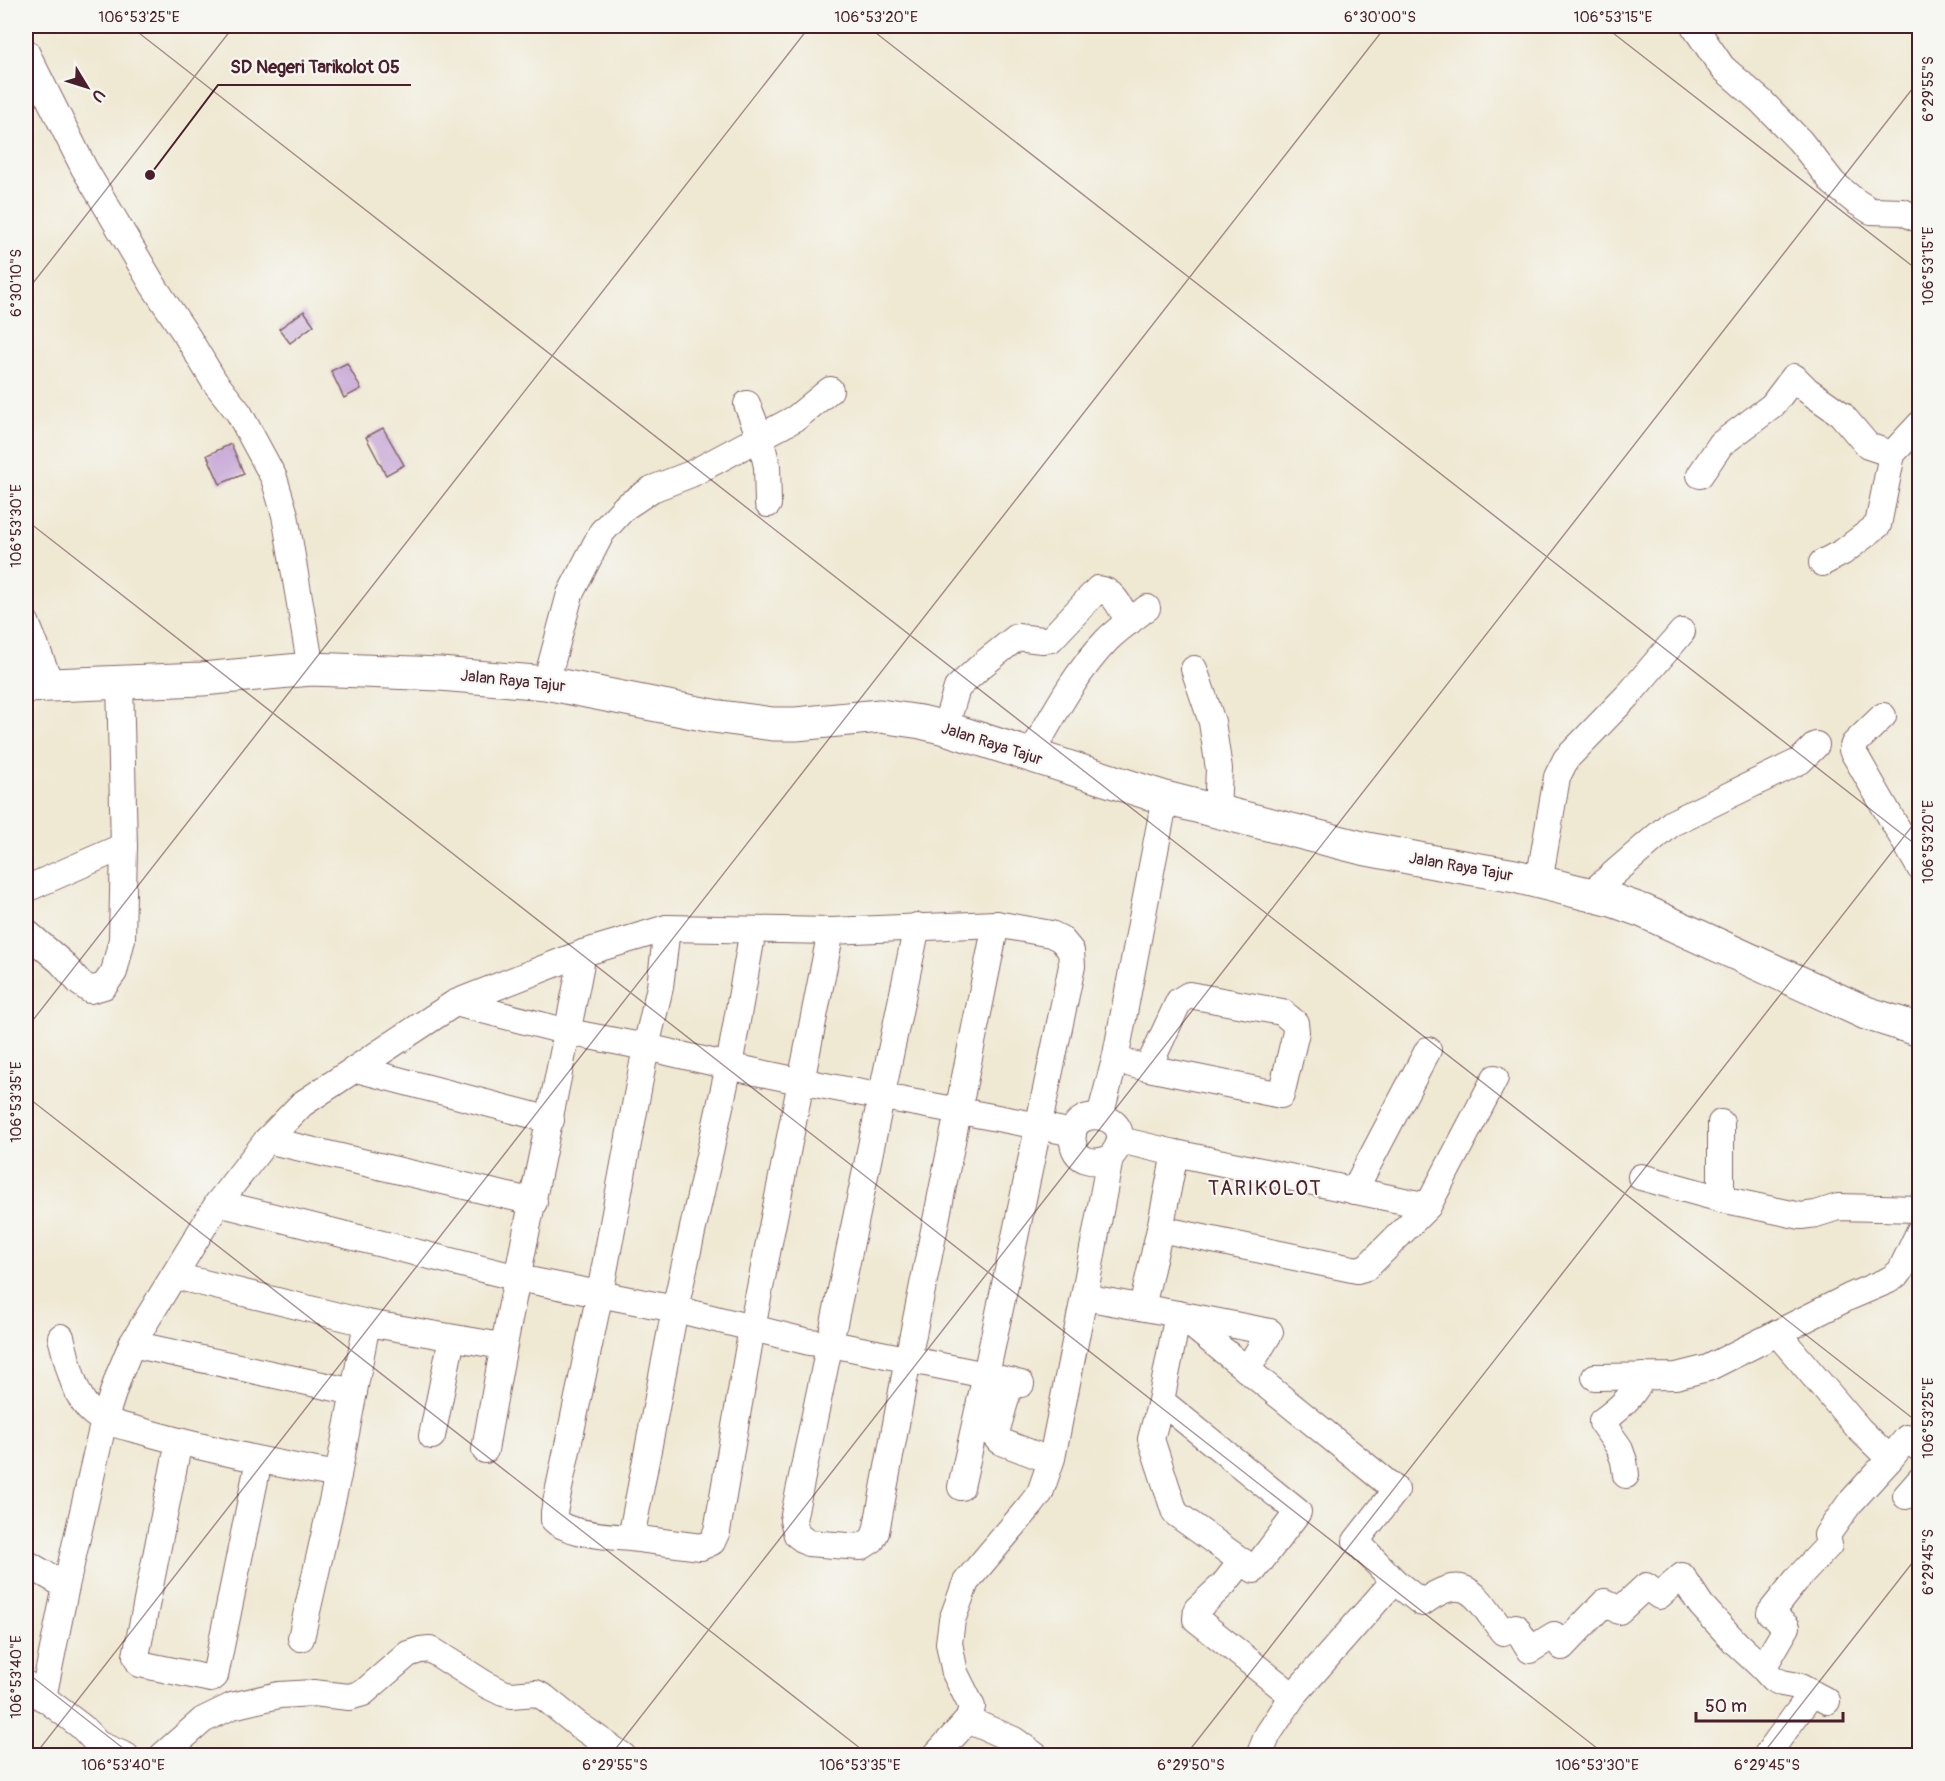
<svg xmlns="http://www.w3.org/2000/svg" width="1945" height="1781" viewBox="0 0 1945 1781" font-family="Pangolin,sans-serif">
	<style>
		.building { fill: #c4a3d6 }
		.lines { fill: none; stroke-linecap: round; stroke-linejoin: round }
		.minor-casing { stroke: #846565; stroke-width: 28 }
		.major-casing { stroke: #846565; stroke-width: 35 }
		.minor { stroke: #fff; stroke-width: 26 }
		.major { stroke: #fff; stroke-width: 33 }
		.ticks { fill: none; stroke: #4a1f2b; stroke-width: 1.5; stroke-opacity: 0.45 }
		.labels { text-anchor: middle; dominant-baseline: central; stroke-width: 4.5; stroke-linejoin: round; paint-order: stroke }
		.street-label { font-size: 16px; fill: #4a1f2b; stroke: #f6f6f2 }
		.quarter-label { font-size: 20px; letter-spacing: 1.5px; fill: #4a1f2b; stroke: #f6f6f2 }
		.leader { fill: none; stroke: #4a1f2b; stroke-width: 2 }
		.callout-dot { fill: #4a1f2b; stroke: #f6f6f2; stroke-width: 2 }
		.callout-label { font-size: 18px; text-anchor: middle; font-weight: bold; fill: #4a1f2b; stroke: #f6f6f2; stroke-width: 4.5; stroke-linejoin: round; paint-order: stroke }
		.neatline { fill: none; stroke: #4a1f2b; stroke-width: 2 }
		.ticks-label { font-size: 15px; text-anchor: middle; fill: #4a1f2b }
	</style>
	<rect width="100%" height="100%" fill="#f6f6f2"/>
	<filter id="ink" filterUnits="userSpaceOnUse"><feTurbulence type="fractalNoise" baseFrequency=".0167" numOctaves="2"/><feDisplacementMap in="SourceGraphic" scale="12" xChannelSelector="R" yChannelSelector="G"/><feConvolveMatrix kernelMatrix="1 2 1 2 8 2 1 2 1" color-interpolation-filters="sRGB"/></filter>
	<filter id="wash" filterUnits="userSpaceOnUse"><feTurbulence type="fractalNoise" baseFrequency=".008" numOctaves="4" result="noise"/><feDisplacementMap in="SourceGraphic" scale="24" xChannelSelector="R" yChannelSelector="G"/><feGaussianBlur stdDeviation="1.35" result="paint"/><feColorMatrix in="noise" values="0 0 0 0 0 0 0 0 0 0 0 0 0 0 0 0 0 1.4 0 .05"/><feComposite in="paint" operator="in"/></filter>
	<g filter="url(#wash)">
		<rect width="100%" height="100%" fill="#efe8d2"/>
		<g id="blocks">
			<g class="building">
				<path d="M304 311 314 325 290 343 279 329Z"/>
				<path d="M347 363 361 389 344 398 331 371Z"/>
				<path d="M383 428 404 465 386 475 366 437Z"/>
				<path d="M231 444 244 474 220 484 207 455Z"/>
			</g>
		</g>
	</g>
	<g filter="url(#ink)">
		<use href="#blocks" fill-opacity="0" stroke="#846565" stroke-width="1.5"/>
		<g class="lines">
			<g class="minor-casing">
				<g id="minor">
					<path d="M1694 26 1722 67 1761 101 1800 141 1833 183 1855 201 1871 211 1903 212 1920 220"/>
					<path d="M26 52 84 168 153 285 187 336 214 381 239 413 274 478 285 515 311 669"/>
					<path d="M747 404 760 437 767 466 768 504"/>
					<path d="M1700 475 1721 444 1772 406 1794 377 1807 390 1841 414 1868 446 1892 454"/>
					<path d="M1822 563 1843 552 1878 525 1892 454 1920 424"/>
					<path d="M26 622 51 685"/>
					<path d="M1194 669 1212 722 1219 769 1217 811"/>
					<path d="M546 683 570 594 602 532 625 507 652 489 691 474 796 418 830 390"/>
					<path d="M1883 716 1854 744 1852 750 1920 868"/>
					<path d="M945 728 957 688 982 665 1017 637 1042 640 1051 639 1098 589C1114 590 1121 609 1129 622"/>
					<path d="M1030 756C1053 716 1075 673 1107 640 1119 628 1134 618 1147 608"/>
					<path d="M1539 882 1557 777 1566 759 1631 692 1682 632"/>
					<path d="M26 889 124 846"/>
					<path d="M1590 894 1672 823 1800 761 1816 745"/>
					<path d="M917 926 793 1520 797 1535 808 1543 861 1547 872 1540 876 1532 908 1359 996 924"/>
					<path d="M753 930 729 1066C843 1092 959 1109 1073 1133"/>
					<path d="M26 932 61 962 80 983 90 990 104 986 114 972 122 939 124 846 120 682"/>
					<path d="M1115 1060 1148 1068 1281 1095 1296 1032 1295 1023 1282 1012 1189 995 1179 1001 1148 1068"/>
					<path d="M356 1069 551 1120"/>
					<path d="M1100 1116 1115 1060 1165 798"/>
					<path d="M267 1140 534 1202"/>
					<path d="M1120 1140 1175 1153 1428 1206"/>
					<path d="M1110 1158C1095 1165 1076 1162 1073 1143 1065 1098 1148 1115 1110 1158L1084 1297 1178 1314 1396 1490 1356 1541 1394 1581 1422 1603C1468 1569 1476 1597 1503 1632L1516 1627 1530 1650 1554 1635 1562 1647 1605 1602 1619 1611 1646 1586 1659 1596 1682 1576 1701 1605 1736 1643 1763 1668 1773 1679 1782 1683 1798 1686 1827 1701"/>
					<path d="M1641 1177 1721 1199 1801 1216 1816 1214 1838 1207 1920 1209"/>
					<path d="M1354 1191 1428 1050"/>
					<path d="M1721 1199V1123"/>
					<path d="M218 1203 518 1278 675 1309 809 1342 831 1344 986 1375 1072 966 1071 951 1061 939 1051 934 996 924 831 931 667 928"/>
					<path d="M1160 1229 1357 1270 1367 1267 1428 1206 1495 1078"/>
					<path d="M175 1276 367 1323 502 1346"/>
					<path d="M1142 1307 1160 1229 1175 1153"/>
					<path d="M61 1337C67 1359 74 1398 93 1413 107 1424 128 1427 145 1432 208 1450 273 1463 338 1475L367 1323"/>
					<path d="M132 1344 354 1392"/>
					<path d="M1595 1377 1676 1376 1708 1368 1849 1297 1889 1280 1900 1272 1920 1230"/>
					<path d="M1011 1381 995 1436 999 1441 1036 1455"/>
					<path d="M1161 1401 1298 1512 1254 1570 1175 1513 1151 1439 1161 1401 1178 1314 1270 1332 1247 1370"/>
					<path d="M432 1436 452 1338"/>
					<path d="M179 1441 136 1656 140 1664 211 1679 215 1676 259 1460"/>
					<path d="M485 1450C513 1283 551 1119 583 953"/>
					<path d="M1890 1459 1907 1438 1920 1449"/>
					<path d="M1626 1475 1624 1461 1619 1447 1602 1423V1421C1620 1408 1633 1396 1643 1376"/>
					<path d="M961 1487 986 1375 1021 1384"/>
					<path d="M1906 1496 1920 1480"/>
					<path d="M631 1538 701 1547 712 1542 717 1531 752 1328 831 931"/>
					<path d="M1242 1561 1224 1584 1197 1609 1196 1619 1293 1696"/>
					<path d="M26 1563 66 1586"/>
					<path d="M301 1638 338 1475"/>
					<path d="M1763 1668 1787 1627 1770 1613 1797 1579 1829 1545 1827 1535 1849 1504 1890 1459 1859 1429 1777 1333"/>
					<path d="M26 1684 82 1727 98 1744 126 1756"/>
					<path d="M43 1698 66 1586 104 1420 119 1375 132 1344 218 1203 267 1140 302 1104 455 1003 583 953 667 928 660 987 646 1047 600 1293 554 1512V1520C567 1534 612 1537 631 1538L675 1309 729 1066 646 1047 568 1032 455 1003"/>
					<path d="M968 1720 1014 1740 1036 1756"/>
					<path d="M162 1756 203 1720 232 1706 279 1695 313 1693 349 1697 363 1693 408 1654 420 1650 430 1649 485 1684 503 1693 511 1695 536 1693 545 1698 577 1724 623 1756"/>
					<path d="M935 1756 968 1720 972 1707 955 1673 949 1643 952 1620 966 1582 1030 1506 1040 1493 1052 1458 1084 1297"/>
					<path d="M1259 1756 1268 1734 1293 1696 1394 1581"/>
					<path d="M1766 1756 1812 1693"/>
				</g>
			</g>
			<g class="major-casing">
				<path id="major" d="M26 686 202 679 311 669 440 674 546 683 713 716 773 724H796L880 716 921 722 945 728 1165 798 1362 848 1434 862 1515 876 1612 900 1643 911 1866 1013 1920 1030"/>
			</g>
			<use href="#minor" class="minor"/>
			<use href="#major" class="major"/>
		</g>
	</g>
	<path class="ticks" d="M130 26 1920 1424M867 26 1920 848M1604 26 1920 272M26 292 234 26M26 520 1607 1756M26 1029 810 26M26 1096 870 1756M26 1672 133 1756M34 1756 1386 26M610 1756 1920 79M1185 1756 1920 816M1761 1756 1920 1553"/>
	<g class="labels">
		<g class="street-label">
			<text transform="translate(513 681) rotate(6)">Jalan Raya Tajur</text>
			<text transform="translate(992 744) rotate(18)">Jalan Raya Tajur</text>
			<text transform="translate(1461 867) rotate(10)">Jalan Raya Tajur</text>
		</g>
		<g class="quarter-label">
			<text x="1265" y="1188">TARIKOLOT</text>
		</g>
	</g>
	<path class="leader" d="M150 175L218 85H411"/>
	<circle class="callout-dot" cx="150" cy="175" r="6"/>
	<g class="callout-label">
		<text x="315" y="73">SD Negeri Tarikolot 05</text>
	</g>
	<rect width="1945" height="1781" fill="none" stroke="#f6f6f2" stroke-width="66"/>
	<g transform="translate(87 87) rotate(128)" stroke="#f6f6f2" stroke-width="4.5" paint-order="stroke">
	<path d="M0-4.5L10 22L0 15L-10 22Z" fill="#4a1f2b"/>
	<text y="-9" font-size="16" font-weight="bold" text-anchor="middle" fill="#4a1f2b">U</text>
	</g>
	<path d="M1696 1712v9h147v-9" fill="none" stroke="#4a1f2b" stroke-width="3"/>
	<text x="1705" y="1712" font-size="18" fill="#4a1f2b" stroke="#f6f6f2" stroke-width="4.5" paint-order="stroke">50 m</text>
	<rect x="33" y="33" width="1879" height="1715" class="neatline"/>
	<g class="ticks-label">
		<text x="139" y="22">106°53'25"E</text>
		<text x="876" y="22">106°53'20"E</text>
		<text x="1380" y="22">6°30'00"S</text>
		<text x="1613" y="22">106°53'15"E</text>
		<text transform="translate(1928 89) rotate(-90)" y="5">6°29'55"S</text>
		<text transform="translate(1928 266) rotate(-90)" y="5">106°53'15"E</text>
		<text transform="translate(16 283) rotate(-90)" y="5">6°30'10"S</text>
		<text transform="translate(16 526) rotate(-90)" y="5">106°53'30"E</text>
		<text transform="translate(1928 842) rotate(-90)" y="5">106°53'20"E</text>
		<text transform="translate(16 1102) rotate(-90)" y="5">106°53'35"E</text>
		<text transform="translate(1928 1418) rotate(-90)" y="5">106°53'25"E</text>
		<text transform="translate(1928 1562) rotate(-90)" y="5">6°29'45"S</text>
		<text transform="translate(16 1677) rotate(-90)" y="5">106°53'40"E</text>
		<text x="123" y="1770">106°53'40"E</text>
		<text x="615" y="1770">6°29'55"S</text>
		<text x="860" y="1770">106°53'35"E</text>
		<text x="1191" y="1770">6°29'50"S</text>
		<text x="1597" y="1770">106°53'30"E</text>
		<text x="1767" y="1770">6°29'45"S</text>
	</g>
</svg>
